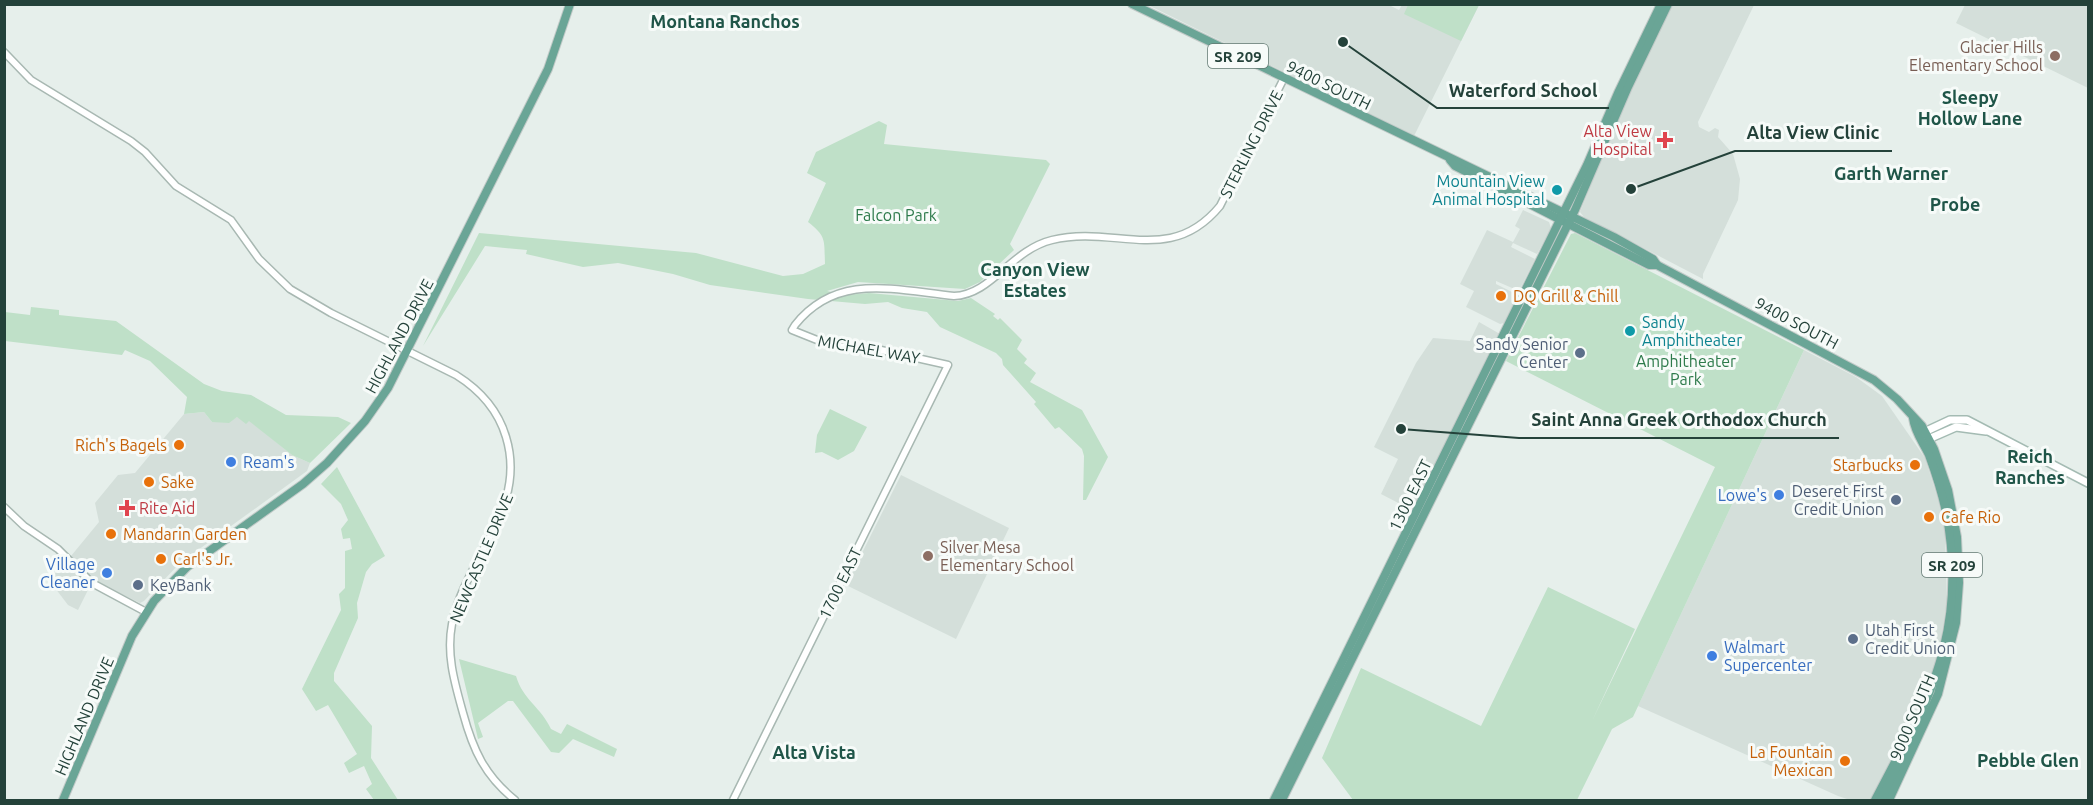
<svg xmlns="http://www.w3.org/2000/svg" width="2093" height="805" viewBox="0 0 2093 805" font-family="Ubuntu,sans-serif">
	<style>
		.built { fill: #d4dfda }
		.green { fill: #bfe0c8 }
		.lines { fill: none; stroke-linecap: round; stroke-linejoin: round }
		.tertiary-casing { stroke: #a8b8b2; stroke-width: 9 }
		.secondary-casing { stroke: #a4bbb3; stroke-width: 10 }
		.primary-casing { stroke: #c2cac8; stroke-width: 10 }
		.tertiary { stroke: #fff; stroke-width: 6 }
		.secondary { stroke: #fff; stroke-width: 7 }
		.primary { stroke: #6aa596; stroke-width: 8 }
		.education-dot { fill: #8d6e63; stroke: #f7fbf9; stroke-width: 2 }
		.health-dot { fill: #e0444e; stroke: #f7fbf9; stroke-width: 2 }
		.culture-dot { fill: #0f9aa8; stroke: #f7fbf9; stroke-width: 2 }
		.food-dot { fill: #e8710a; stroke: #f7fbf9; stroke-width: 2 }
		.service-dot { fill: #5c6f8a; stroke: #f7fbf9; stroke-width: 2 }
		.shop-dot { fill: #3f7fe0; stroke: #f7fbf9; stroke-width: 2 }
		.labels { text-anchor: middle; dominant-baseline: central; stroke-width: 6; stroke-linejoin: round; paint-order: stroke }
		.shield { fill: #f7fbf9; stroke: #637a73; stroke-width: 1.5 }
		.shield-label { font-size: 15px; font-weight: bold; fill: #24423a }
		.education-label { font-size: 16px; fill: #785e54; stroke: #f7fbf9; text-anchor: end }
		.street-label { font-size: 16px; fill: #24423a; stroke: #f7fbf9 }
		.health-label { font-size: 16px; fill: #be3a42; stroke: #f7fbf9; text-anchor: end }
		.culture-label { font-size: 16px; fill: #0d838f; stroke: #f7fbf9; text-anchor: end }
		.park-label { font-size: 16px; fill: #2d7a4b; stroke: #f7fbf9 }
		.food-label { font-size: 16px; fill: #c56008; stroke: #f7fbf9; text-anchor: start }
		.service-label { font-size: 16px; fill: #4e5e75; stroke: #f7fbf9; text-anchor: end }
		.shop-label { font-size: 16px; fill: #366cbe; stroke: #f7fbf9; text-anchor: start }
		.neighbourhood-label { font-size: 18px; font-weight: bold; fill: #1f5548; stroke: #f7fbf9 }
		.leader { fill: none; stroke: #24423a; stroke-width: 2 }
		.callout-dot { fill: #24423a; stroke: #f7fbf9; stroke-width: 2 }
		.callout-label { font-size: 18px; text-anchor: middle; font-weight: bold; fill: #24423a; stroke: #f7fbf9; stroke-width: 6; stroke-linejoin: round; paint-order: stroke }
	</style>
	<rect width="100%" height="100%" fill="#e6efeb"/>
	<g class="built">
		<path d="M1387 4 1399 10 1402 5H1479L1414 136 1148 5Z"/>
		<path d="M1671 5H1754L1698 122 1699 127 1709 132 1715 128 1719 130 1718 137 1733 154 1740 179 1738 200 1703 274V279L1584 217 1580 212 1624 103Z"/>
		<path d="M1965 5H2088V88L1956 23Z"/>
		<path d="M1523 210 1549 222 1551 228 1537 254 1513 243 1511 247 1535 259 1519 291 1496 281V284L1518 295 1504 323 1500 324 1466 307 1474 291 1460 284 1487 230 1513 242 1520 229 1515 226Z"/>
		<path d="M1479 322 1500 334 1415 506 1408 508 1381 494 1398 459 1374 447 1416 363 1433 338 1470 341Z"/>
		<path d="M1804 350 1856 377 1882 396 1925 458 1938 499 1945 532 1947 601 1938 659 1904 744 1874 800H1850L1838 796 1638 706Z"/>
		<path d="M204 412 212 422H227L237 417 249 420 292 455 310 463 307 471 180 563 144 601 140 603 99 583 71 556 99 522 95 503 118 475 135 473 184 414Z"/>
		<path d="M901 475 1009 528 956 639 846 585Z"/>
		<path d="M66 562 90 586 78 610 68 605 49 580Z"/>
	</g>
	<g class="green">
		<path d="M1408 5V4L1479 5 1461 41 1404 14Z"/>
		<path d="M879 121 887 125 884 144 1046 160 1050 164 1010 244 1014 250 980 282 965 289 858 282 827 291 846 295 869 293 958 301 971 298 995 314 993 316 998 320 1000 318 1022 340 1017 349 1027 359 1024 363 1036 373 1030 382 1082 410 1108 457 1086 500H1083L1084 456 1082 449 1059 427 1055 429 1034 404 1036 402 1003 365 1002 359 996 353 940 327 927 312 902 308 888 302 865 304 808 299 710 285 673 274 618 263 583 267 526 254 527 250 485 246 423 346 479 233 696 253 783 276 803 274 825 264C824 240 827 237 808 222L826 183 807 173 816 152Z"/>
		<path d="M1575 233 1804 350 1633 717 1612 729 1577 800H1353L1322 758 1361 668 1481 726 1548 587 1635 629 1592 721 1715 467 1506 361 1571 234Z"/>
		<path d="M31 307 59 310V315L116 321 204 384 222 391 251 395 286 415 338 417 351 423 310 463 292 455 249 421 246 424 237 417 229 423 212 422 204 412 184 414 187 397 150 361 125 350 122 355 5 341V312L30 315Z"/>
		<path d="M830 409 867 427 854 451 838 460 822 452 815 453 817 435Z"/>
		<path d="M337 467 385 556 372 564 366 572 357 603 358 618 334 673V681L372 726 371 758 398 800H374L366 789 372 784 364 766 349 773 344 763 357 754 328 705 316 711 302 689 341 610 339 594 345 588V551L352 549 350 538 343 539 341 529 348 520 341 504 321 484Z"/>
		<path d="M459 659 516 676C523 700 541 707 551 729L561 734 567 724 617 749 614 757 573 739 559 753 551 752 513 701H508L478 723 483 737 478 739Z"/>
	</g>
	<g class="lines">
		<g class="tertiary-casing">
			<g id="tertiary">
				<path d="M4 52 31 80 131 141 145 152 176 186 231 220 259 259 290 289 331 313 456 375C480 390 498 410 506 437 528 509 465 558 452 624 446 655 455 684 463 713 473 750 485 776 515 800"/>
				<path d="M4 507 24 526 58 549 92 583 146 612"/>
				<path d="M733 800 948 365 872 348 832 346 792 330 795 325C837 272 895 290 954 296 991 295 1011 250 1052 240 1114 224 1170 267 1220 206L1284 78"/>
			</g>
		</g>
		<g class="secondary-casing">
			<g id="secondary">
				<path d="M1920 434 1950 420H1967L2088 483"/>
				<path d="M1924 441 1956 427 1986 431"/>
			</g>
		</g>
		<g class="primary-casing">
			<g id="primary">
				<path d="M1132 4 1614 237 1653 259 1657 265 1874 380 1897 399 1922 426 1934 449 1948 490 1957 537 1959 583 1956 623 1938 694 1889 800"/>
				<path d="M1450 160 1455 166 1649 265H1657"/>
				<path d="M63 800 132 636 154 601 187 567 303 484 327 463 365 421 388 388 548 69 570 4"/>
				<path d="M1274 800 1587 165 1618 93 1661 4"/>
				<path d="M1282 800 1575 210 1628 87 1668 4"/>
				<path d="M1875 800 1896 760"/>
				<path d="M1881 800C1928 698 1969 631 1946 512 1942 493 1936 474 1929 455 1923 442 1915 433 1913 418"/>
			</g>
		</g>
		<use href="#tertiary" class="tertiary"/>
		<use href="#secondary" class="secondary"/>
		<use href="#primary" class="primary"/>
	</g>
	<g class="education-dot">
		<circle cx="2055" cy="56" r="6"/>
		<circle cx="928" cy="556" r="6"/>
	</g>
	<g class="health-dot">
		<path d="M1662 131h6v6h6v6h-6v6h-6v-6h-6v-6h6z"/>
		<path d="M124 499h6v6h6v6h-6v6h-6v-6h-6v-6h6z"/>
	</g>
	<g class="culture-dot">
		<circle cx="1557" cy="190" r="6"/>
		<circle cx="1630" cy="331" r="6"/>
	</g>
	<g class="food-dot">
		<circle cx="1501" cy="296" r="6"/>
		<circle cx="179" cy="445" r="6"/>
		<circle cx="1915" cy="465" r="6"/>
		<circle cx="149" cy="482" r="6"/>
		<circle cx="1929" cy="517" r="6"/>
		<circle cx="111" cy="534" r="6"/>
		<circle cx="161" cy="559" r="6"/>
		<circle cx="1845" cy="761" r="6"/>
	</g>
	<g class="service-dot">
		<circle cx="1580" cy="353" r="6"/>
		<circle cx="1896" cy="500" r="6"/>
		<circle cx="138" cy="585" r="6"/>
		<circle cx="1853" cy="639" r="6"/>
	</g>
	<g class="shop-dot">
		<circle cx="231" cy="462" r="6"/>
		<circle cx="1779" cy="495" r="6"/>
		<circle cx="107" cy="573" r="6"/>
		<circle cx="1712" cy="656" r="6"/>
	</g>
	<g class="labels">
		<g class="shield">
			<rect x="1208" y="44" width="60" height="24" rx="4.5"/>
			<rect x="1922" y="553" width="60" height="24" rx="4.5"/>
		</g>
		<g class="shield-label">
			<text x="1238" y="56">SR 209</text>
			<text x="1952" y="565">SR 209</text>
		</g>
		<g class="education-label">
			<text x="2043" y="47">Glacier Hills<tspan x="2043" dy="18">Elementary School</tspan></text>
			<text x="940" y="547" text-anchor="start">Silver Mesa<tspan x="940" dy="18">Elementary School</tspan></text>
		</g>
		<g class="street-label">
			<text transform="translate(1329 85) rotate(26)">9400 SOUTH</text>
			<text transform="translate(1251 144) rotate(-63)">STERLING DRIVE</text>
			<text transform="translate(1797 323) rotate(28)">9400 SOUTH</text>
			<text transform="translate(399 336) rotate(-62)">HIGHLAND DRIVE</text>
			<text transform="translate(869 349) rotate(10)">MICHAEL WAY</text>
			<text transform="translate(1410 495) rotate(-64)">1300 EAST</text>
			<text transform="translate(481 558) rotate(-67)">NEWCASTLE DRIVE</text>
			<text transform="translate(840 583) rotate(-64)">1700 EAST</text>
			<text transform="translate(84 716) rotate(-67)">HIGHLAND DRIVE</text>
			<text transform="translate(1912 717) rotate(-67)">9000 SOUTH</text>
		</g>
		<g class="health-label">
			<text x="1652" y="131">Alta View<tspan x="1652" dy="18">Hospital</tspan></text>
			<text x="139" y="508" text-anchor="start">Rite Aid</text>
		</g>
		<g class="culture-label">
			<text x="1545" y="181">Mountain View<tspan x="1545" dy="18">Animal Hospital</tspan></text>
			<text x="1642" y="322" text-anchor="start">Sandy<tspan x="1642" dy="18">Amphitheater</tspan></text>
		</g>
		<g class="park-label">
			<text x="896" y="215">Falcon Park</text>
			<text x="1686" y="361">Amphitheater<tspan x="1686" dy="18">Park</tspan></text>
		</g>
		<g class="food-label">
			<text x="1513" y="296">DQ Grill &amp; Chill</text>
			<text x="167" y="445" text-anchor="end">Rich's Bagels</text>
			<text x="1903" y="465" text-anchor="end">Starbucks</text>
			<text x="161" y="482">Sake</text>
			<text x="1941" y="517">Cafe Rio</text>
			<text x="123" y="534">Mandarin Garden</text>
			<text x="173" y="559">Carl's Jr.</text>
			<text x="1833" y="752" text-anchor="end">La Fountain<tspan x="1833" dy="18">Mexican</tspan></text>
		</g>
		<g class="service-label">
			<text x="1568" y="344">Sandy Senior<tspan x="1568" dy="18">Center</tspan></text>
			<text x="1884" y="491">Deseret First<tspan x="1884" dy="18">Credit Union</tspan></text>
			<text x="150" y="585" text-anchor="start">KeyBank</text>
			<text x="1865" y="630" text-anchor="start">Utah First<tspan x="1865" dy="18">Credit Union</tspan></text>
		</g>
		<g class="shop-label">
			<text x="243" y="462">Ream's</text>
			<text x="1767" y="495" text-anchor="end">Lowe's</text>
			<text x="95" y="564" text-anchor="end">Village<tspan x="95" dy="18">Cleaner</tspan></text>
			<text x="1724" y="647">Walmart<tspan x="1724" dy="18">Supercenter</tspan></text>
		</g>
		<g class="neighbourhood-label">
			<text x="725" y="21">Montana Ranchos</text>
			<text x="1970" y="97">Sleepy<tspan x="1970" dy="21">Hollow Lane</tspan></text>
			<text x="1891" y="173">Garth Warner</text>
			<text x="1955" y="204">Probe</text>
			<text x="1035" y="269">Canyon View<tspan x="1035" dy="21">Estates</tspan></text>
			<text x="2030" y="456">Reich<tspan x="2030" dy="21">Ranches</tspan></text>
			<text x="814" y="752">Alta Vista</text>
			<text x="2028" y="760">Pebble Glen</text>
		</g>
	</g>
	<path class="leader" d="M1343 42L1437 108H1609M1631 189L1735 151H1892M1401 429L1519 438H1839"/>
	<g class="callout-dot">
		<circle cx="1343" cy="42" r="6"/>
		<circle cx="1631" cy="189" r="6"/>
		<circle cx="1401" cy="429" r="6"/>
	</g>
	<g class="callout-label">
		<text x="1523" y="97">Waterford School</text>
		<text x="1813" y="139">Alta View Clinic</text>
		<text x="1679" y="426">Saint Anna Greek Orthodox Church</text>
	</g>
	<rect width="2093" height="805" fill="none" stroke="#24423a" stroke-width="12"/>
</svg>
